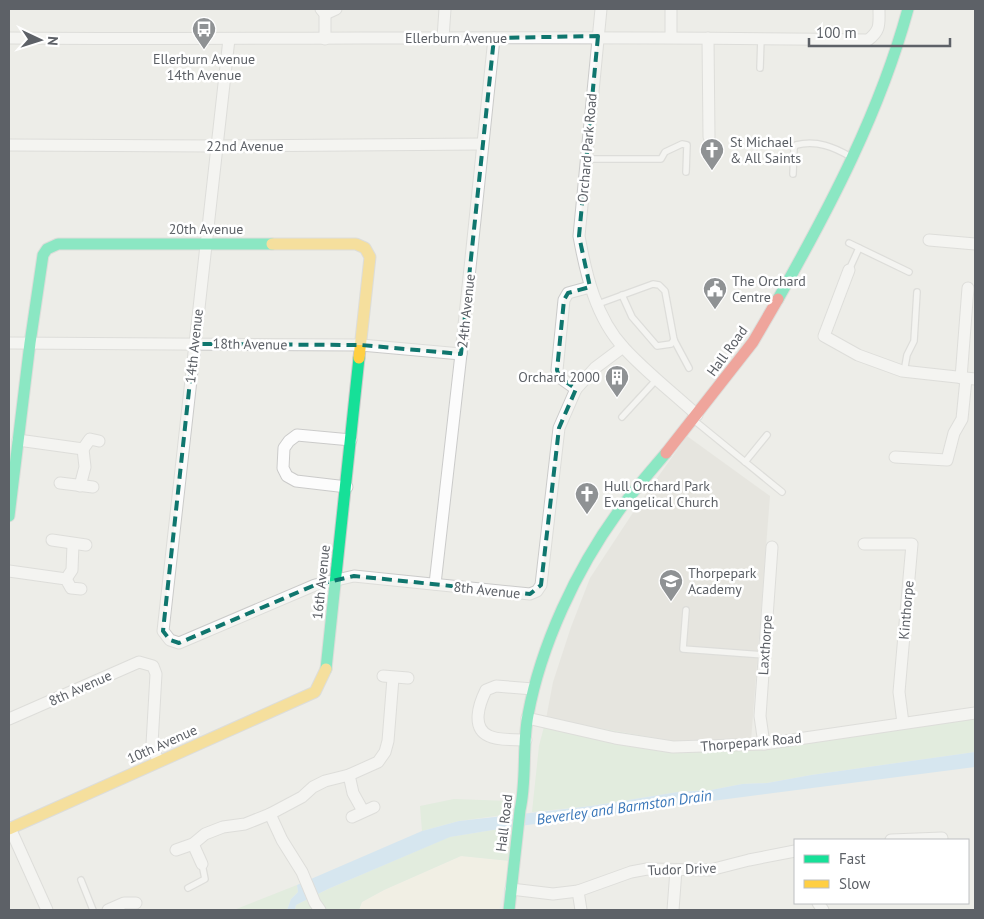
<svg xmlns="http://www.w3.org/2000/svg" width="984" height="919" viewBox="0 0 984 919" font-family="'PT Sans',sans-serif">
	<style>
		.commercial { fill: #f7f2e1 }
		.education { fill: #dedcd6 }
		.green { fill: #d4ebd3 }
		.water { fill: #bbdef8 }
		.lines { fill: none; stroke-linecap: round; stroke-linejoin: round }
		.lane-casing { stroke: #cbcbca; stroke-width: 8 }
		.street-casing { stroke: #cbcbca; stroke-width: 13 }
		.fast-casing { stroke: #c9cac9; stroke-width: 13 }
		.slow-casing { stroke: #c9cac9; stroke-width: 13 }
		.jam-casing { stroke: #c9cac9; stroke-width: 13 }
		.lane { stroke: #fcfcfc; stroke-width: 5.5 }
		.street { stroke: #fcfcfc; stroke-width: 11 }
		.fast { stroke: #16e098; stroke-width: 11 }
		.slow { stroke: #ffcf43; stroke-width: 11 }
		.jam { stroke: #f24e42; stroke-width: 11 }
		.marked { fill: none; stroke: #0f766e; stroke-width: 4; stroke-dasharray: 10 6; stroke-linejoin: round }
		.labels { text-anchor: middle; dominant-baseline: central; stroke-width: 5; stroke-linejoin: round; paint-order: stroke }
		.street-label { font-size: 14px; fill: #5d6167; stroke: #fff }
		.poi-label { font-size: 14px; fill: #5d6167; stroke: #fff; text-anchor: start }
		.water-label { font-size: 15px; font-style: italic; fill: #3a77b9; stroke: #fff }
	</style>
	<rect width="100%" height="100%" fill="#edede8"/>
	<path class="commercial" d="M461 856 510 861 499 910H359L362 902 384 890Z"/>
	<path class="education" d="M687 436 770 496 751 741H673L546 719 553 682 571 627 590 578 638 505Z"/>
	<g class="green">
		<path d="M975 715V752L811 775 767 783 742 784 711 790 678 792 591 806 532 812 539 746 546 719 673 741H751Z"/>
		<path d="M454 799 509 801 510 814 459 821 422 831 420 806Z"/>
		<path d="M512 827 510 861 461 856 384 890 362 902 359 910H295L296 905 328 889 449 837Z"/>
		<path d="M297 885 298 892 291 899 287 910H234Z"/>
	</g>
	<path class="water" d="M975 752V767L512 827 450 837 328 889 296 905 295 910H287L291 899 298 892 297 885 422 831 459 821 591 806 678 792 711 790 742 784 767 783 811 775Z"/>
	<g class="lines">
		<g class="lane-casing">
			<g id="lane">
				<path d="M760 68 761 38"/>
				<path d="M586 159H661L665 152 682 144 687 145 686 172"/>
				<path d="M793 174 794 148 796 145C817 140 834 147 851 157"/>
				<path d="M849 243 909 272"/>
				<path d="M849 270 859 248"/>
				<path d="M622 295 632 317 657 346 671 344 674 340"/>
				<path d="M598 304 653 284 659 285 665 291 674 340 689 368"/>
				<path d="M904 372 907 355 914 341 917 292"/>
				<path d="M622 417 657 379"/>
				<path d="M695 421 782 492"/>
				<path d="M745 462 767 435"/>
				<path d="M686 610 683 649 764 655"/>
				<path d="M81 880 93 910"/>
				<path d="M188 888 205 879 202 864"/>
			</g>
		</g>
		<g class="street-casing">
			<g id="street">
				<path d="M321 9 325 14V39"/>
				<path d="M601 9 579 236C586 275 596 318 624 348 646 372 673 393 697 415"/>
				<path d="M671 9V37"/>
				<path d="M325 14 336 9"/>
				<path d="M9 38C295 40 582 35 868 40 881 30 879 24 879 9"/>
				<path d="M443 38 445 9"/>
				<path d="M708 38 709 137"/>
				<path d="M229 39 163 631 170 640 179 643 315 585 354 576 530 594 537 591 541 585 559 428 576 389 595 368 623 347"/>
				<path d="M9 145 216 146 482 144"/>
				<path d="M929 240 975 244"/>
				<path d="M849 270 824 336 858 355 902 371 975 379"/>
				<path d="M9 343 361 345 461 354"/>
				<path d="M961 378 968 288"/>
				<path d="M576 389 559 377 557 370 564 300 568 293 590 287"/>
				<path d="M18 440 83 449 90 439 99 441"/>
				<path d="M895 457 947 460 954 433 962 419 966 379"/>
				<path d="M60 483 93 487"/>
				<path d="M80 486 85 467 83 449"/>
				<path d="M347 487 296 481 287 476 283 468 284 448 289 441 297 435 351 440"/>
				<path d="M52 540 86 545"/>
				<path d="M864 544H912L899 692 903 723"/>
				<path d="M9 571 66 579 71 588 81 589"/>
				<path d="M66 579 72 570 73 544"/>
				<path d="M435 584 461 354 494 38"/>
				<path d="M383 676 408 678"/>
				<path d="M527 718 615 738 673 747 764 744 975 713"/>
				<path d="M9 719 139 662 153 666 156 674 152 744 158 761"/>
				<path d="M526 740C515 739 499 741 489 736 471 728 479 704 486 690L496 686 533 689"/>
				<path d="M764 744 760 716 772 547"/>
				<path d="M349 775 353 793 363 811"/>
				<path d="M270 814 282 840 302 872 315 903 320 910"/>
				<path d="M352 817 374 807"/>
				<path d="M10 828 47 910"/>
				<path d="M891 840 942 838"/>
				<path d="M193 844 202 864"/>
				<path d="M176 850 193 844 205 834 223 827 245 824 270 814 302 797 313 787 325 781 349 775 378 762 385 752 388 741 393 678"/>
				<path d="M511 889 553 894 578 891 631 872 647 869 710 870 749 860 795 851"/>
				<path d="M578 891 581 910"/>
				<path d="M818 903 823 910"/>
				<path d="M108 910 124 903H136"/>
				<path d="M673 910 676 870"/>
			</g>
		</g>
		<g class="fast-casing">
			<g id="fast">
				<path d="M778 299C830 207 880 112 908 9"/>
				<path d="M9 516 30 343 43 255 47 249 58 244H272"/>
				<path d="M326 669 359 358"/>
				<path d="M509 910 520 810C527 779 522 746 528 715 541 645 576 570 618 512 633 491 650 472 666 453"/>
			</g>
		</g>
		<g class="slow-casing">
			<g id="slow">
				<path d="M272 244H356L365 248 370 257 359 358"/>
				<path d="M9 829 315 692 326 669"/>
			</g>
		</g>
		<g class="jam-casing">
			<path id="jam" d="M666 453 753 342 778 299"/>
		</g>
		<use href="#lane" class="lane"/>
		<use href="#street" class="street"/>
		<use href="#fast" class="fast"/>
		<use href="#slow" class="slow"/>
		<use href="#jam" class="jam"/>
	</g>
	<path d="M0 0H984V919H0ZM598 36 579 236 590 287 568 293 564 300 557 370 559 377 576 389 559 428 541 585 530 594 354 576 315 585 179 643 170 640 163 631 194 344 361 345 461 354 494 38Z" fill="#edede8" fill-opacity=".55" fill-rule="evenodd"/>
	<path class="marked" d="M598 36 579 236 590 287 568 293 564 300 557 370 559 377 576 389 559 428 541 585 530 594 354 576 315 585 179 643 170 640 163 631 194 344 361 345 461 354 494 38Z"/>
	<defs>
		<g id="bus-pin" transform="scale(1.25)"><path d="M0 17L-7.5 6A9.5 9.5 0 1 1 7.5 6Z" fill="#8f9294" stroke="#fff"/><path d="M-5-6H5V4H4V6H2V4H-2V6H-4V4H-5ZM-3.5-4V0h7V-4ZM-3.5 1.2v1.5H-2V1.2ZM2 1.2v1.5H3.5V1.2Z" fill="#fff"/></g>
		<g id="church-pin" transform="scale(1.25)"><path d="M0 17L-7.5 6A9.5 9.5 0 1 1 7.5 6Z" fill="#8f9294" stroke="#fff"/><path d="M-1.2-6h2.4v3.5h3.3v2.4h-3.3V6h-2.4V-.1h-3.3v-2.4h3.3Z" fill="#fff"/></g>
		<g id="civic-pin" transform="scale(1.25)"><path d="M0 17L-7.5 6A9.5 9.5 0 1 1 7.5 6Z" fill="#8f9294" stroke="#fff"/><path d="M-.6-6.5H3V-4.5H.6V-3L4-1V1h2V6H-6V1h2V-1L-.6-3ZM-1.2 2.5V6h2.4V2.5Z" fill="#fff"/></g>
		<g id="building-pin" transform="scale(1.25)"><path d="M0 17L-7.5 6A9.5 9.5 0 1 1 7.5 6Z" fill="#8f9294" stroke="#fff"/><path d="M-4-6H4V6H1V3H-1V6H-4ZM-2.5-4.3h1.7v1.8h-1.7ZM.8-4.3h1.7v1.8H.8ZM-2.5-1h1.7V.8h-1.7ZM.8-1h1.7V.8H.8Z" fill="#fff"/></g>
		<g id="school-pin" transform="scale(1.25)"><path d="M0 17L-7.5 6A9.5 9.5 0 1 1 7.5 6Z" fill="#8f9294" stroke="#fff"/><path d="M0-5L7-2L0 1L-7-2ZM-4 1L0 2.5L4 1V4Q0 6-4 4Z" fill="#fff"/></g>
	</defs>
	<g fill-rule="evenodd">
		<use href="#bus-pin" x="204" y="29"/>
		<use href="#church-pin" x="712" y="150"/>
		<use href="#civic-pin" x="715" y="289"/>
		<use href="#building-pin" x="617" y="377"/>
		<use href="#church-pin" x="587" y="494"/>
		<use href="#school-pin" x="671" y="581"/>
	</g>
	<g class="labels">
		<g class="street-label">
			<text x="456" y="38">Ellerburn Avenue</text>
			<text x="245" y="146">22nd Avenue</text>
			<text transform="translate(587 148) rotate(-85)">Orchard Park Road</text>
			<text x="206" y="229">20th Avenue</text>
			<text transform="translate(466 311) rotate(-84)">24th Avenue</text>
			<text transform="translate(250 344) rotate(1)">18th Avenue</text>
			<text transform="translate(194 346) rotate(-84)">14th Avenue</text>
			<text transform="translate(727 351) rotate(-54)">Hall Road</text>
			<text transform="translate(321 582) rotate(-84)">16th Avenue</text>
			<text transform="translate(487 590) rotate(6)">8th Avenue</text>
			<text transform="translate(906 610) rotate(-85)">Kinthorpe</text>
			<text transform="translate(765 645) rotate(-86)">Laxthorpe</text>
			<text transform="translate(80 688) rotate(-24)">8th Avenue</text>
			<text transform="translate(751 742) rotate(-5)">Thorpepark Road</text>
			<text transform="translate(162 744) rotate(-24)">10th Avenue</text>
			<text transform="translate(504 823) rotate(-83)">Hall Road</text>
			<text transform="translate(682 869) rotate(-2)">Tudor Drive</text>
		</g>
		<g class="poi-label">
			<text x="204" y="59" text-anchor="middle">Ellerburn Avenue<tspan x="204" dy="16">14th Avenue</tspan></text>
			<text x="730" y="142">St Michael<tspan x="730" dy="16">&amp; All Saints</tspan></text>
			<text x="732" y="281">The Orchard<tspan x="732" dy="16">Centre</tspan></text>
			<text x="600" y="377" text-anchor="end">Orchard 2000</text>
			<text x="604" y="486">Hull Orchard Park<tspan x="604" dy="16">Evangelical Church</tspan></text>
			<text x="688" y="573">Thorpepark<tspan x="688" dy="16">Academy</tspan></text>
		</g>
		<g class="water-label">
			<text transform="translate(624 807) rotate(-8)">Beverley and Barmston Drain</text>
		</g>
	</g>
	<rect width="984" height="919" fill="none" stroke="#5d6167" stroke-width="20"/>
	<rect x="794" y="839" width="175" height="65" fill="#ffffff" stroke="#bec0c2"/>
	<rect x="804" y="855" width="25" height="8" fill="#16e098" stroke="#bec0c2"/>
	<text x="839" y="864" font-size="15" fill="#5d6167">Fast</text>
	<rect x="804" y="880" width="25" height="8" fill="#ffcf43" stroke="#bec0c2"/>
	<text x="839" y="889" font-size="15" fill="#5d6167">Slow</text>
	<g transform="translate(40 40) rotate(94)" stroke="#ffffff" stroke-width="4" paint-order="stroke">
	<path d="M0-4L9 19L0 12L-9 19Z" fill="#5d6167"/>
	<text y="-8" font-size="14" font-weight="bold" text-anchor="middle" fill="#5d6167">N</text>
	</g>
	<path d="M809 38v8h141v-8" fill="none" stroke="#5d6167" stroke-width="2.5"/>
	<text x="816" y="38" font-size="15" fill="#5d6167" stroke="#ffffff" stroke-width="4" paint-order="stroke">100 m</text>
</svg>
